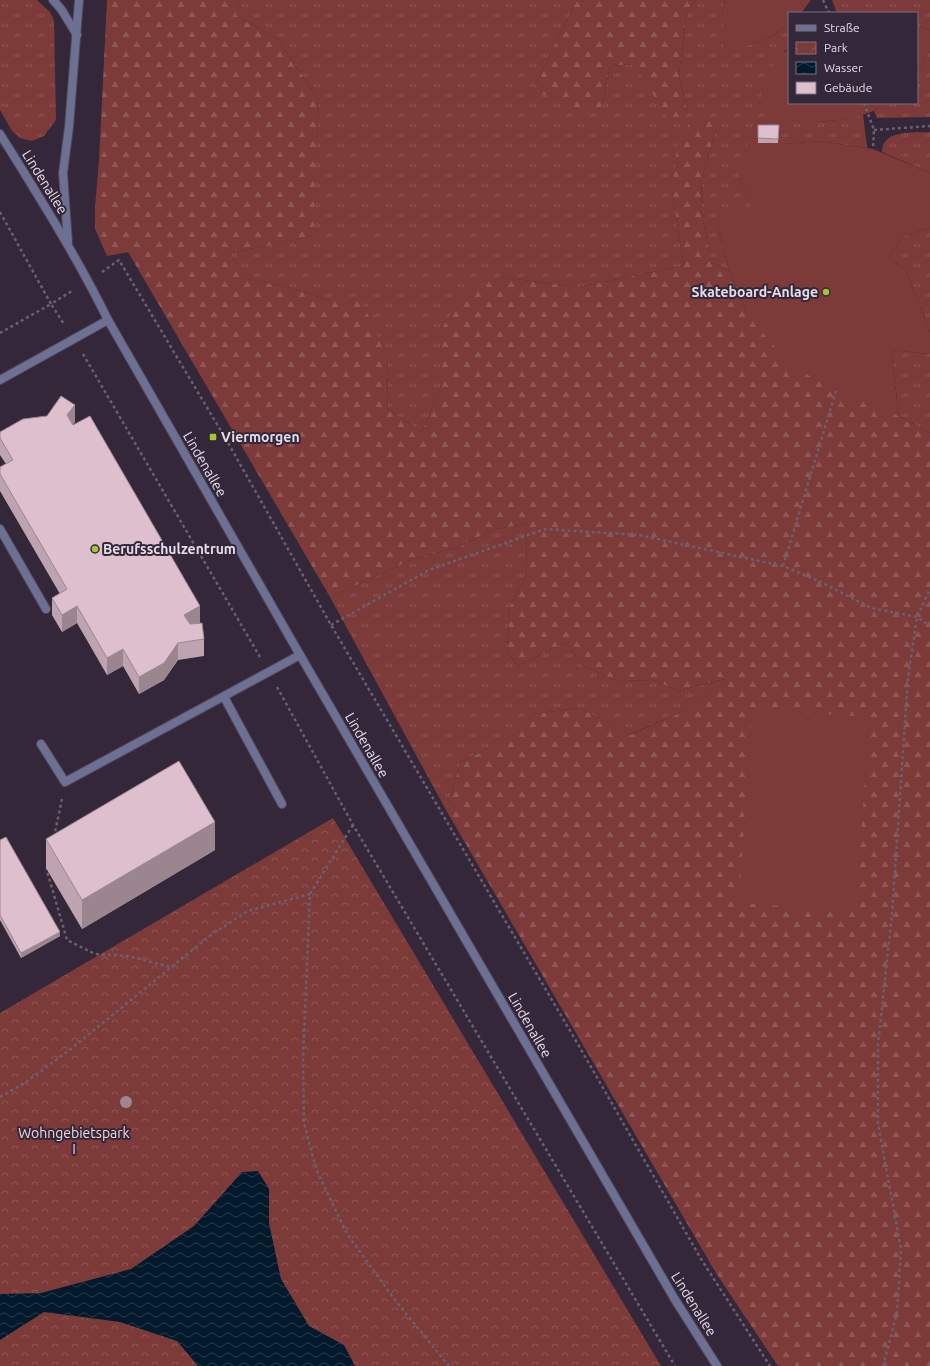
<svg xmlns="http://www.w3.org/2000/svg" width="930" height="1366" viewBox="0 0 930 1366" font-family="Ubuntu,sans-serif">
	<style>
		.grass { fill: url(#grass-tufts) }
		.forest { fill: url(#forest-firs) }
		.park { fill: url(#park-crowns) }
		.pitch { fill: #7c3a39 }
		.water { fill: url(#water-waves) }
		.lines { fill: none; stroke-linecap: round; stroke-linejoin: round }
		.service-casing { stroke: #504456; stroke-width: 10 }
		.minor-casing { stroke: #504456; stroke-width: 10 }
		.path { stroke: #6b5f70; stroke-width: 2.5; stroke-dasharray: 3 3; stroke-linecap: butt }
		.service { stroke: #6c7092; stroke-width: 8 }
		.minor { stroke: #6c7092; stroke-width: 8 }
		.tree { fill: #9d8890 }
		.wall { fill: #bea4b0 }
		.shaded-wall { fill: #9b8690 }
		.building { fill: #ddbfcd; stroke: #9b8690 }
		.poi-dot { fill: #9eca2e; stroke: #34273a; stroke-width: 1.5 }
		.labels { text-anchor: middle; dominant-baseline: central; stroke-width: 4; stroke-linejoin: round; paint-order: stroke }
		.street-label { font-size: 14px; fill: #e5ddea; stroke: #34273a }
		.poi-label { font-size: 14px; font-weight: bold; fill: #e5ddea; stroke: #34273a; text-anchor: start }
		.park-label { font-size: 14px; fill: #f3d8d6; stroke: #34273a }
	</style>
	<defs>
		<pattern id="grass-tufts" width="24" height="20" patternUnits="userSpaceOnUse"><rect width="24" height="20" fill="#7c3a39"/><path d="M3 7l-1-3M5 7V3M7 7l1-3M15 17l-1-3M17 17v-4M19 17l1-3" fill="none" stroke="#8e5656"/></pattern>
		<pattern id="forest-firs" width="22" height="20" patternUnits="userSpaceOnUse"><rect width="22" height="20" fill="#7c3a39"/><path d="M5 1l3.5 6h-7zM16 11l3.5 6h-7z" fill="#8e5656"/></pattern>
		<pattern id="park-crowns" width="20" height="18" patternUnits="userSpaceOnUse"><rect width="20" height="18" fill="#7c3a39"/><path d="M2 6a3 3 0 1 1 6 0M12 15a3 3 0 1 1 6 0" fill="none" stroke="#8e5656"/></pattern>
		<pattern id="water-waves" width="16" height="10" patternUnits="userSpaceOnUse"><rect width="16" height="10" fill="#031a2d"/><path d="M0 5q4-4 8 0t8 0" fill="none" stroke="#283b4c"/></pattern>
	</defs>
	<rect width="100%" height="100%" fill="#34273a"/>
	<g class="grass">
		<path d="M0 0H37L50 12 54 21 56 120 44 136 32 141 20 138 12 131 0 110Z"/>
		<path d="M239 0H577L533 90 602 106 610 66 635 64 687 111 679 75 687 11 696 0H725L722 13 750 45 774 35 789 23V48L785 51 759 103 823 122 844 119 863 114 867 148 819 141 784 144H754L739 177 755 213 718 227 729 271 711 262 701 209 702 177 716 130 672 192 684 266 578 287 500 277 442 328V383L422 432 387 409 388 360 331 301 292 288 241 278 231 253 312 236 319 101 278 39 236 15Z"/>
		<path d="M832 0H930V30L917 25V13H837Z"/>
		<path d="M930 51V117L877 118 874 111 888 103H917V74Z"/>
		<path d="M930 132V173L882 152C882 129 914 133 930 132Z"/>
		<path d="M930 228V332L906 271 889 257 903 236Z"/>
		<path d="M891 350 930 354V433L899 416Z"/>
		<path d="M526 524 527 575 510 606 507 649 517 666 566 642 583 666 618 681 654 680 678 691 726 679 682 712 629 735 580 708 532 714 521 732 461 762 446 810 330 597 414 559 458 547 495 529Z"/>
	</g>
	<g class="forest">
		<path d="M107 0H239L236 15 278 39 319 101 313 236 231 253 242 278 292 288 331 301 357 296 366 310 388 360 387 409 422 432 442 383V328L468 291 500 277 578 287 684 266 672 192 677 147 692 118 708 119 716 130 702 177 701 209 711 262 729 271 747 314 899 416 930 433V1366H778L716 1273 446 810 461 762 520 732 532 714 580 708 630 735 682 712 725 679 678 691 654 680 618 681 583 666 566 642 517 666 507 649 510 606 527 575 526 524 495 529 458 547 414 559 330 597 128 252 107 256 95 229V207L99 160Z"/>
		<path d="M577 0H696L687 11 679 75 687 111 670 122 634 64 610 66 602 106 590 113 533 90Z"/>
	</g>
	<path class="park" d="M333 818 661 1366H0V1013Z"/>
	<g class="pitch">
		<path d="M725 0H811L801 13H789V23L774 35 750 45 724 52 722 13Z"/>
		<path d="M917 25 930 30V51L917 74Z"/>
		<path d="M789 48V103H888C869 118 819 125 795 121 781 118 770 111 759 102 764 82 773 62 789 48Z"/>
		<path d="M819 141 873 149 930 173V228L903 236 889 257 906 271 930 332V354L891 350 899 416 836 391 789 364 747 314 729 271 718 227 740 208 754 212 739 177 747 144H784Z"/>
		<path d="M752 709 869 717 856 911 739 903Z"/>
	</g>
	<path class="water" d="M258 1171 269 1189V1223L281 1279 309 1326 344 1345 355 1366H198L177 1341 120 1322 44 1312 0 1340V1294L41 1293 131 1269 194 1226 242 1172Z"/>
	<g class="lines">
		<g class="service-casing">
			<g id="service">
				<path d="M53 0 61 9 77 35"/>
				<path d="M0 529 46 609"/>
				<path d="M224 697 282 804"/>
				<path d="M41 744 65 782 300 655"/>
			</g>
		</g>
		<g class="minor-casing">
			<g id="minor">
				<path d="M0 134C38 195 76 255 108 320L300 655 674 1298 717 1366"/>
				<path d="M68 242 63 173 69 127 79 0"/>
				<path d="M0 380 108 320"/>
			</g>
		</g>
		<g class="path">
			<path d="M823 0 829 13"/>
			<path d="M864 103 874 130 873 149"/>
			<path d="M874 130 930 126"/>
			<path d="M0 212 51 304 72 291"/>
			<path d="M102 272 119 260 227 441 331 625 579 1046 701 1259 770 1366"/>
			<path d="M0 333 51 304 64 324"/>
			<path d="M83 354 260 657"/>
			<path d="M783 566 836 391"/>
			<path d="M331 625 429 570 545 529 639 535 783 566 821 582 871 608 917 617 930 626"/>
			<path d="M277 687 353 825 675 1366"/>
			<path d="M353 825 310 894 303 1059 304 1123 316 1169 347 1234 395 1300 449 1366"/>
			<path d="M54 837 62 799"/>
			<path d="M47 867V871L67 940 95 954 129 956 170 967"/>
			<path d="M0 1097 25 1083 72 1048 212 934 248 911 310 894"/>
			<path d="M883 1366 897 1313 901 1249 878 1124V1045L892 914 908 678 917 617 930 589"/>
		</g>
		<use href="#service" class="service"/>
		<use href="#minor" class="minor"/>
	</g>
	<circle class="tree" cx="126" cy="1102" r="6"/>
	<g class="wall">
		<path d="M758 125 779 126 778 143H758Z"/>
		<path d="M75 422 73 424 200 623 198 624 204 639V656L178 660 164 680 139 694 123 666 107 675 77 623 62 632 52 615V598L60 594 0 491V467L6 464 0 455V432Z"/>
		<path d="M46 839 215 850 82 929 46 868Z"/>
		<path d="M0 840 60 936 21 958 0 920Z"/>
	</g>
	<g class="shaded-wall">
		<path d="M75 405V422L67 432V415Z"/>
		<path d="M77 606V623L62 632V615Z"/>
		<path d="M200 606V623L184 632V615Z"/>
		<path d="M178 643V660L164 680 139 694V677Z"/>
		<path d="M123 649V666L107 675V658Z"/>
		<path d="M215 822V850L82 929V900Z"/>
		<path d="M60 932V936L21 958V953Z"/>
	</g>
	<g class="building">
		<path d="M758 125H779L778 139 758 138Z"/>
		<path d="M61 396 75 405 67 415 73 425 90 416 200 606 184 615 190 624 202 623 204 639 178 643 164 663 139 677 123 649 107 658 77 606 62 615 52 598 67 589 0 474V467L13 460 0 438V432L23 419 47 416Z"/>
		<path d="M179 761 215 822 82 900 46 839Z"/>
		<path d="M6 837 60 932 21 953 0 915V840Z"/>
	</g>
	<g class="poi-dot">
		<circle cx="826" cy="292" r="4"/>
		<rect x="209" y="433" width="8" height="8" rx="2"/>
		<circle cx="95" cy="549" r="4"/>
	</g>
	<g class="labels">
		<g class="street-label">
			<text transform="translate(45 182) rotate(58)">Lindenallee</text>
			<text transform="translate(205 464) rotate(60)">Lindenallee</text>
			<text transform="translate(367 745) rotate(60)">Lindenallee</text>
			<text transform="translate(530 1025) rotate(60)">Lindenallee</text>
			<text transform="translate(694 1304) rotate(58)">Lindenallee</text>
		</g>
		<g class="poi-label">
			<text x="818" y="292" text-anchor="end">Skateboard-Anlage</text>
			<text x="221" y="437">Viermorgen</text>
			<text x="103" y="549">Berufsschulzentrum</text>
		</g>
		<g class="park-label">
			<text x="74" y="1133">Wohngebietspark<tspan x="74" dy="16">I</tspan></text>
		</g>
	</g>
	<rect x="788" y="12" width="130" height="92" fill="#34273a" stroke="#7b7080"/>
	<rect x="796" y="25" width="20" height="6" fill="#6c7092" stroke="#7b7080"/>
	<text x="824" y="32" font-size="12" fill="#e5ddea">Straße</text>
	<rect x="796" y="42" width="20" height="12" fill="url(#park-crowns)" stroke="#7b7080"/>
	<text x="824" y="52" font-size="12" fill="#e5ddea">Park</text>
	<rect x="796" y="62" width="20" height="12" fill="url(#water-waves)" stroke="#7b7080"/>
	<text x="824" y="72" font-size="12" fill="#e5ddea">Wasser</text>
	<rect x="796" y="82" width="20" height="12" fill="#ddbfcd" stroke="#7b7080"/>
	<text x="824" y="92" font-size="12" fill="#e5ddea">Gebäude</text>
</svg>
